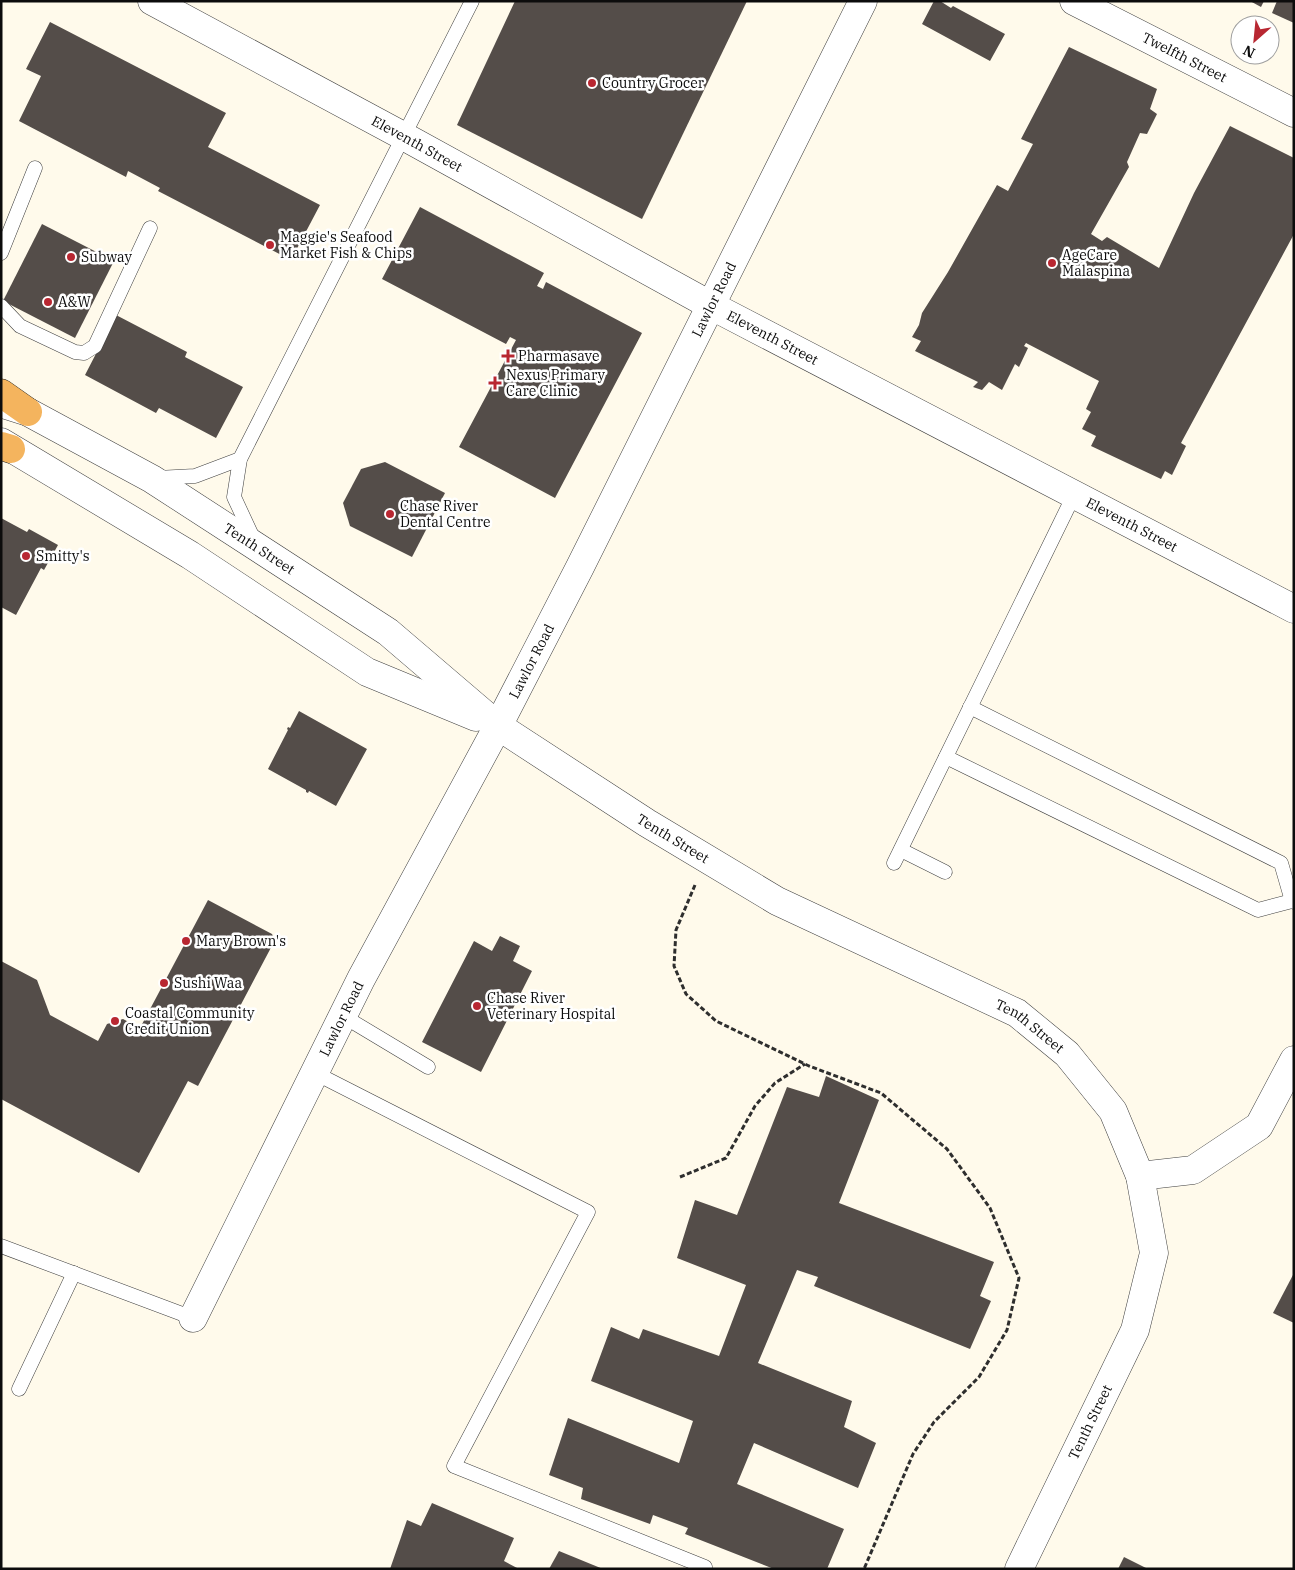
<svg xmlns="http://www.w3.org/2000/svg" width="1295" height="1570" viewBox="0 0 1295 1570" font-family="'IBM Plex Serif',serif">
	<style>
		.building { fill: #544d49 }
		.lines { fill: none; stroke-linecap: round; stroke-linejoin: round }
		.service-casing { stroke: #3f3f3f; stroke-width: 15 }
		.minor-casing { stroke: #3f3f3f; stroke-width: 29 }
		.tertiary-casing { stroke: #3f3f3f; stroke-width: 29 }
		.trunk-casing { stroke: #1d1d1d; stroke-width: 29 }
		.path { stroke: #2e2e2e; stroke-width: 3; stroke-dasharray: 5 2.5; stroke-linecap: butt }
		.service { stroke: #fff; stroke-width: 14 }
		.minor { stroke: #fff; stroke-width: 28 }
		.tertiary { stroke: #fff; stroke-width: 28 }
		.trunk { stroke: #f4b45e; stroke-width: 28 }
		.poi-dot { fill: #b82731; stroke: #fff; stroke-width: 2 }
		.labels { text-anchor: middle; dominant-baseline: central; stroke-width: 5; stroke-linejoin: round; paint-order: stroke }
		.street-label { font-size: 14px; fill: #0c0c0c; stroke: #fff }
		.poi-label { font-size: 14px; fill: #0c0c0c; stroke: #fff; text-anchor: start }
	</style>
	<rect width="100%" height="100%" fill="#fffaeb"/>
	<g class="building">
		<path d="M515 1H747L642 219 457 125Z"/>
		<path d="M934 1H940L951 8 953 6 1005 34 990 61 922 24Z"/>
		<path d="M1250 1H1264L1261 7Z"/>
		<path d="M1277 1H1294V23L1272 13Z"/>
		<path d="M50 22 226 113 208 147 320 205 291 260 158 191 160 188 128 171 126 177 19 121 41 76 26 69Z"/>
		<path d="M1069 47 1157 89 1150 109 1157 114 1147 134 1140 133 1127 162 1129 167 1091 234 1102 241 1107 237 1159 268 1194 193 1230 126 1294 158V234L1181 443 1186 446 1172 475 1165 471 1161 479 1091 446 1096 436 1082 429 1091 412 1086 409 1099 381 1026 343 1024 346 1028 348 1019 367 1015 364 1002 390 989 382 982 390 973 387 978 382 915 351 921 341 912 337 919 325 922 313 948 272 997 185 1008 191 1033 144 1021 139Z"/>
		<path d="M420 207 544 273 537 286 543 289 546 282 642 333 555 498 459 447 516 340 510 337 506 344 382 279Z"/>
		<path d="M42 224 114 261 75 338 3 301Z"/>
		<path d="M116 315 187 352 185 357 243 387 216 438 159 408 156 413 85 375Z"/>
		<path d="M385 462 445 493 412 557 350 526 343 503 361 469Z"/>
		<path d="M1 518 27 532 29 529 58 545 44 570 41 568 16 615 1 607Z"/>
		<path d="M299 711 367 749 336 806 309 791 308 793 306 792V790L268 769 288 730 287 729 288 727 290 728Z"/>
		<path d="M208 900 272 934 275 940 198 1086 188 1081 139 1173 1 1099V961L37 980 50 1015 98 1041 107 1024 123 1019 140 1028Z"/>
		<path d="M500 936 520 946 513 961 532 971 481 1072 422 1042 474 941 492 951Z"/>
		<path d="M826 1076 879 1100 839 1203 994 1262 980 1296 991 1301 970 1349 814 1286 818 1277 797 1270 758 1363 852 1401 844 1427 876 1443 858 1488 754 1443 737 1484 844 1529 827 1569H774L685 1534 688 1528 653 1515 650 1524 581 1499 583 1488 549 1475 568 1418 679 1463 693 1421 591 1381 611 1327 639 1339 643 1329 719 1356 746 1285 677 1258 695 1200 737 1215 787 1087 819 1097Z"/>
		<path d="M1294 1273V1323L1273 1313Z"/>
		<path d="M432 1503 514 1538 504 1561 519 1569H390L407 1520 421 1526Z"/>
		<path d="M559 1551 603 1569H549Z"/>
		<path d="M1124 1557 1148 1569H1118Z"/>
	</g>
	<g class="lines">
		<g class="service-casing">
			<g id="service">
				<path d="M1 253 35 168"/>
				<path d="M1 306 20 326 75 352 84 353 95 346 150 228"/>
				<path d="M157 478 195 476 240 459"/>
				<path d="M254 540 234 497 240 459 472 1"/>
				<path d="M970 707 1281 863 1292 901"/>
				<path d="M946 757 1258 910 1292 901 1294 902"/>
				<path d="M901 850 945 872"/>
				<path d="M894 863 1074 495"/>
				<path d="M343 1016 428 1067"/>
				<path d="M315 1073 588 1212 454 1466 705 1567"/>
				<path d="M1 1246 193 1318"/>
				<path d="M19 1389 74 1273"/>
			</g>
		</g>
		<g class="minor-casing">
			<g id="minor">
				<path id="s1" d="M152 1 405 137 710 305 1294 609"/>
				<path id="s2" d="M1074 1 1294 113"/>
				<path d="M1140 1176 1193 1170 1259 1126 1294 1060"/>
				<path id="s3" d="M193 1318 361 979 498 726 580 567 863 1"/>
			</g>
		</g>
		<g class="tertiary-casing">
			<g id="tertiary">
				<path id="s4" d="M6 405 28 412 152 479 388 632 498 726 647 823 777 901 1017 1013 1067 1054 1113 1111 1140 1176 1154 1253 1135 1330 1019 1569"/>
				<path d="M1 442 190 555 367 672 476 717"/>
			</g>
		</g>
		<g class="trunk-casing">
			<g id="trunk">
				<path d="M1 393 28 412"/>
				<path d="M1 446 11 449"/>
			</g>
		</g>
		<g class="path">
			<path d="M695 885 676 930 674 966 686 994 716 1021 809 1066 881 1093 947 1149 990 1208 1019 1278 1007 1330 979 1377 934 1422 913 1454 864 1569"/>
			<path d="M680 1177 726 1158 755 1106 775 1083 805 1064"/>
		</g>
		<use href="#service" class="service"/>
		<use href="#minor" class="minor"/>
		<use href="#tertiary" class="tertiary"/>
		<use href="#trunk" class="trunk"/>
	</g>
	<g class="poi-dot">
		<circle cx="592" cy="83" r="5"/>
		<circle cx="270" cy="245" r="5"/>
		<circle cx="71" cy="257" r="5"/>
		<circle cx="1052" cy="263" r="5"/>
		<circle cx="48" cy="302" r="5"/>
		<path d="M505.5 348.5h5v5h5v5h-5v5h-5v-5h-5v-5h5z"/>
		<path d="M492.5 375.5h5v5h5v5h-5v5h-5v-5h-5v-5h5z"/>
		<circle cx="390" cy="514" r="5"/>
		<circle cx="26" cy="556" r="5"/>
		<circle cx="186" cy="941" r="5"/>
		<circle cx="164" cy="983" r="5"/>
		<circle cx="477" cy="1006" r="5"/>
		<circle cx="115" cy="1021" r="5"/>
	</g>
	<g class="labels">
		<g class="street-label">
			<text stroke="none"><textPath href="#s2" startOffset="124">Twelfth Street</textPath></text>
			<text stroke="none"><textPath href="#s1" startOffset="301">Eleventh Street</textPath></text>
			<text stroke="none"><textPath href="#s3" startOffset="1144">Lawlor Road</textPath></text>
			<text stroke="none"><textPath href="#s1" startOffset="706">Eleventh Street</textPath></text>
			<text stroke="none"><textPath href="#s1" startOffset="1111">Eleventh Street</textPath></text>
			<text stroke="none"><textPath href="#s4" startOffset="292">Tenth Street</textPath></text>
			<text stroke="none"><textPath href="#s3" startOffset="739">Lawlor Road</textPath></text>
			<text stroke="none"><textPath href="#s4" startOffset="798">Tenth Street</textPath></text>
			<text stroke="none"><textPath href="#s3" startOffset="334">Lawlor Road</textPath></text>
			<text stroke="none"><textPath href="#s4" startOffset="1202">Tenth Street</textPath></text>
			<text transform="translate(1090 1422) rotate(-64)">Tenth Street</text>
		</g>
		<g class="poi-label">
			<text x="602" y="83">Country Grocer</text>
			<text x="280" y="237">Maggie's Seafood<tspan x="280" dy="16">Market Fish &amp; Chips</tspan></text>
			<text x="1062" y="255">AgeCare<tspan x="1062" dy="16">Malaspina</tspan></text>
			<text x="81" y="257">Subway</text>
			<text x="58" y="302">A&amp;W</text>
			<text x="518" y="356">Pharmasave</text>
			<text x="506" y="375">Nexus Primary<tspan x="506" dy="16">Care Clinic</tspan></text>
			<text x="400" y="506">Chase River<tspan x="400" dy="16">Dental Centre</tspan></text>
			<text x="36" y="556">Smitty's</text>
			<text x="196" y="941">Mary Brown's</text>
			<text x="174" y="983">Sushi Waa</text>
			<text x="487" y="998">Chase River<tspan x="487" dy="16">Veterinary Hospital</tspan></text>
			<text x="125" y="1013">Coastal Community<tspan x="125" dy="16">Credit Union</tspan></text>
		</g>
	</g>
	<rect width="1295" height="1570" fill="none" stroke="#0c0c0c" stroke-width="5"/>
	<g transform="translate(1255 40) rotate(207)"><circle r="24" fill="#ffffff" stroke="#9e9e9e"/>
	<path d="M0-4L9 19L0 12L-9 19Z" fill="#b82731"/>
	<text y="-8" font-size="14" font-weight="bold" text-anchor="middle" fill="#0c0c0c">N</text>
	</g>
</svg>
